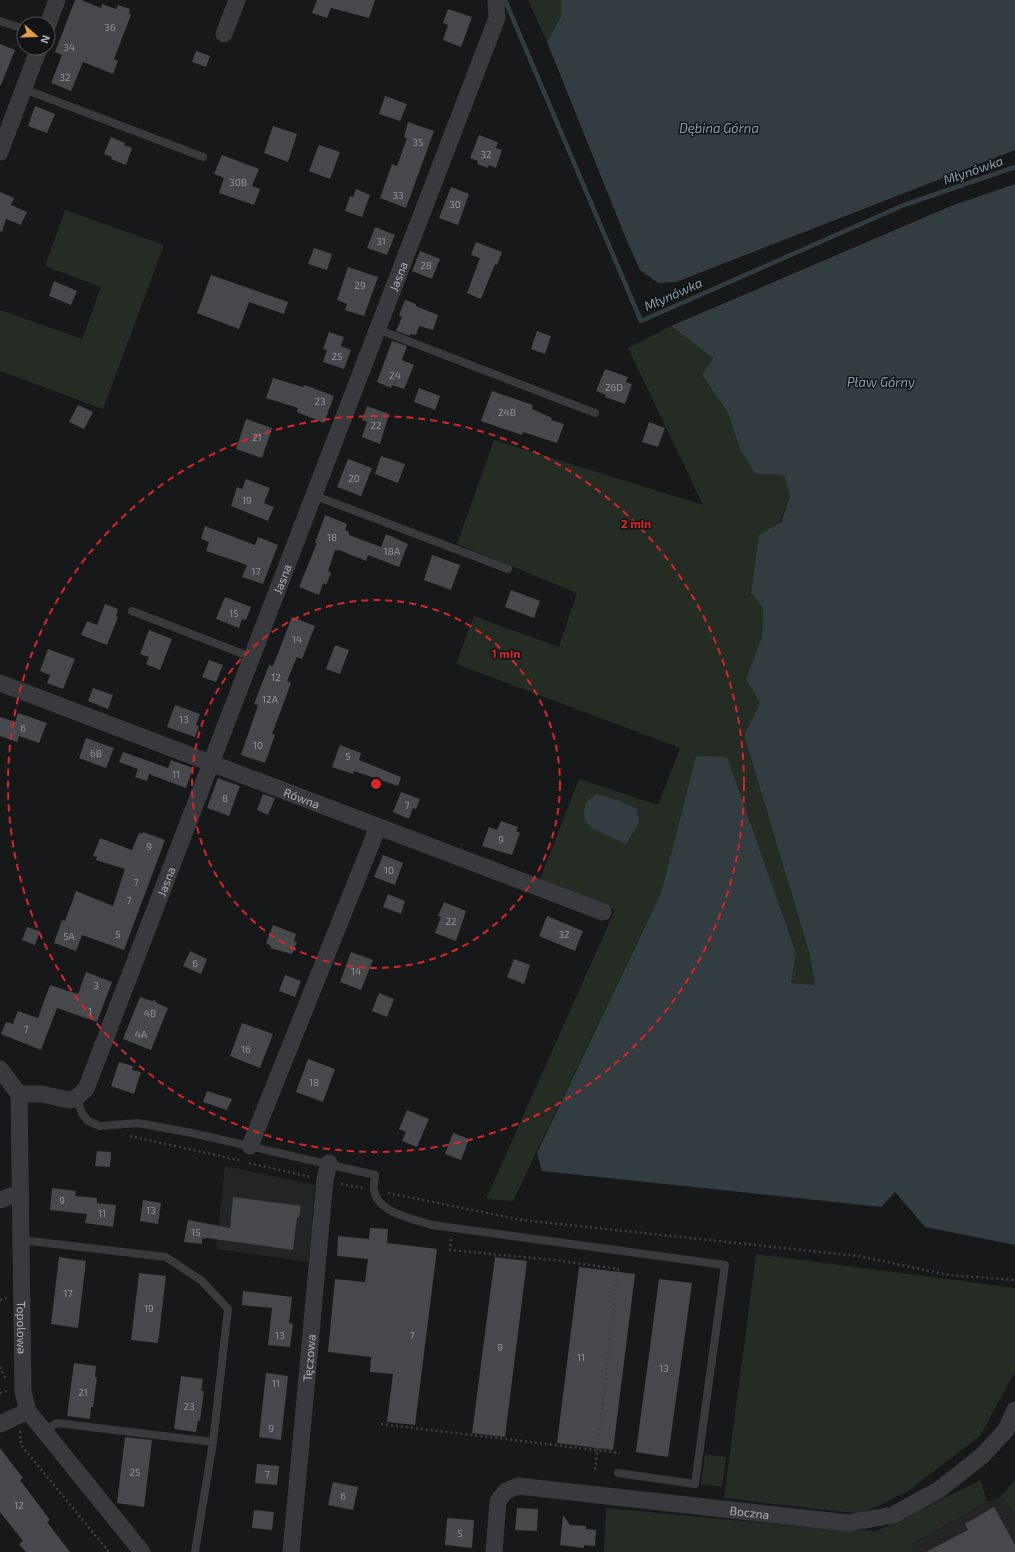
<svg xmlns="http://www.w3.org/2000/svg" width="1015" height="1552" viewBox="0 0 1015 1552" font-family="'Exo 2',sans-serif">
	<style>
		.built { fill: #242426 }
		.green { fill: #242c24 }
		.water { fill: #323c41 }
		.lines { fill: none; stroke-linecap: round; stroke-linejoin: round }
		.stream { stroke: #323c41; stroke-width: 4.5 }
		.building { fill: #47484c }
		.path { stroke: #3f4145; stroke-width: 2.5; stroke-dasharray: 2 3; stroke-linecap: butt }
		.lane { stroke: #393a3e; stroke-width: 8 }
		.street { stroke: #393a3e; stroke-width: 17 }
		.ring { fill: none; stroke: #d62828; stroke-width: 2; stroke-dasharray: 7 5 }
		.labels { text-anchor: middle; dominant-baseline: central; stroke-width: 3; stroke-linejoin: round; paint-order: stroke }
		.number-label { font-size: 10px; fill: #92969d }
		.street-label { font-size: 12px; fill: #abb0b8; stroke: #121314 }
		.water-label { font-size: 13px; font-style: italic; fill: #86a0af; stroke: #121314 }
		.centre { fill: #d62828; stroke: #121314; stroke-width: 2 }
		.ring-label { font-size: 12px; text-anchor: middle; font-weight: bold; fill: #d62828; stroke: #121314; stroke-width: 3; stroke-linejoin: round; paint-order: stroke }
	</style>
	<rect width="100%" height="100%" fill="#171819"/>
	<g class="built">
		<path d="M225 1166 315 1185 309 1262 216 1249Z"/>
		<path d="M1001 1496 1015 1515V1552H913L911 1545 987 1502Z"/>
	</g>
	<g class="green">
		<path d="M528 0H561V16L547 42Z"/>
		<path d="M65 210 164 245 103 409 0 371V310L82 339 101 287 45 266Z"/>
		<path d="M671 326 713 358 702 375 728 413 740 449 755 474 784 475 790 496 751 593 763 608 762 636 746 679 760 703 744 735 809 952 815 985 791 983 796 953 696 756 661 893 513 1201 486 1199 615 910 540 879 579 779 658 805 680 748 456 664 474 616 559 647 577 593 457 544 494 440 703 505 628 348Z"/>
		<path d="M756 1254 1015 1288V1372L980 1436 908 1491 862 1514 724 1498Z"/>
		<path d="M705 1454 726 1457 722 1487 701 1484Z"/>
		<path d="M981 1480 987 1502 912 1544 913 1552H604L606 1508 816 1528 877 1531Z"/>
		<path d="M1015 1480V1515L1001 1496Z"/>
	</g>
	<g class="water">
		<path d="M561 0H1015V150L676 282 658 283 640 270 627 241 547 42 561 16Z"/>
		<path d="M1015 184V1245L925 1227 895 1192 881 1207 542 1171 537 1153 661 893 696 756 727 757 796 953 791 983 815 985 809 952 744 735 760 703 746 679 762 636 763 608 751 593 759 535 781 522 790 496 784 475 755 474 740 449 728 413 702 375 713 358 671 326 951 206Z"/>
		<path d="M597 794 617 800 637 809 639 823 626 844 593 829 585 821C583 807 584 802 597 794Z"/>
	</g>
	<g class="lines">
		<path class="stream" d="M505 0 641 321 904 205 1015 167"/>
	</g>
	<g class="building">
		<path d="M75 0H81L101 8 102 4 116 9 118 5 130 9 129 13 131 15 114 59 118 61 113 74 83 62 71 91 51 83 62 55 55 52Z"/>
		<path d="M317 0H375L369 18 331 8 327 18 312 13Z"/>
		<path d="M448 9 472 17 461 47 443 40 448 25 443 23Z"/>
		<path d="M0 44 15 50 1 85H0Z"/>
		<path d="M196 51 210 56 206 67 192 62Z"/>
		<path d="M385 96 407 104 400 121 379 114Z"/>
		<path d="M35 106 55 114 47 133 28 126Z"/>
		<path d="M408 122 434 131 406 208 380 198 392 164 397 166 407 138 404 137Z"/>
		<path d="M273 126 297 134 288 162 264 153Z"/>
		<path d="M479 135 498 142 496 148 502 150 496 168 489 165 488 168 477 164 478 161 470 158Z"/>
		<path d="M111 137 125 143 124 145 132 148 126 165 111 159 112 157 104 154Z"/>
		<path d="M319 145 340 152 330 179 309 171Z"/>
		<path d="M222 155 259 169 252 186 260 189 254 205 219 193 224 178 214 174Z"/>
		<path d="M451 187 469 194 458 225 439 218Z"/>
		<path d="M356 189 370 195 362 217 345 211 350 196 353 197Z"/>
		<path d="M0 192 14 198 11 205 27 212 21 225 6 219 2 232 0 231Z"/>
		<path d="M375 227 395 235 387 255 367 248Z"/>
		<path d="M476 242 502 252 497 265 495 264 481 299 467 293 480 258 471 255Z"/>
		<path d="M314 248 332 254 327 270 308 264Z"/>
		<path d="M420 251 440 259 432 279 412 271Z"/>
		<path d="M348 267 378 277 364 316 345 310 347 304 337 300Z"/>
		<path d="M211 275 288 302 284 314 249 302 239 329 197 313Z"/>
		<path d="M54 281 77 291 71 305 49 296Z"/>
		<path d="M405 300 416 304V306L438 315 433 330 419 326 416 335 410 334V336L396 331 402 317 399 315Z"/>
		<path d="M537 331 551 336 545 354 531 349Z"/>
		<path d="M329 332 344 337 341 346 351 350 344 369 323 362 327 350 323 349Z"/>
		<path d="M392 341 407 346 402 360 414 365 404 389 392 385 391 388 377 382Z"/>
		<path d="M605 369 628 377 626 382 632 384 625 404 605 397 606 395 596 391Z"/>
		<path d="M273 378 303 387 305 385 334 396 324 423 297 412 298 408 266 398Z"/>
		<path d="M419 388 440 396 435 410 414 402Z"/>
		<path d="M492 391 533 405 532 409 552 418 551 420 564 424 557 443 523 432 522 435 481 421Z"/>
		<path d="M78 405 93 412 84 429 69 422Z"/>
		<path d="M367 406 389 414 380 444 362 437 367 422 362 420Z"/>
		<path d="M246 419 272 428 262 458 236 449Z"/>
		<path d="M649 422 665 428 658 447 642 442Z"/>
		<path d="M381 456 405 464 398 483 375 474Z"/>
		<path d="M348 459 372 468 361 496 337 487Z"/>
		<path d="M246 479 270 488 264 503 274 507 268 521 231 506 237 487 242 489Z"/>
		<path d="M325 515 347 524 345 530 349 532V535L381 547 386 534 408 544 399 567 368 555 366 561 339 550 338 551 335 550 328 571 331 573 326 585 323 583 319 595 299 587 317 543H315Z"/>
		<path d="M205 526 255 545 258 537 278 545 263 584 242 577 247 565 206 551 209 542 201 539Z"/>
		<path d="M432 555 460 565 451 590 424 580Z"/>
		<path d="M511 590 540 601 534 618 505 607Z"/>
		<path d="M225 597 251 607 246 620 242 619 239 628 216 619Z"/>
		<path d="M105 604 118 609 116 616 118 617 107 645 81 635 87 621 97 625Z"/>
		<path d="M292 617 315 626 302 659 297 657 287 681 291 683 272 734 275 735 265 763 241 755 258 705 254 704 269 665 273 666Z"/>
		<path d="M149 630 172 639 160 670 146 664 149 657 140 654Z"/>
		<path d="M335 645 349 650 340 674 326 669Z"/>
		<path d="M48 649 75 659 63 689 47 683 50 675 40 671Z"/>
		<path d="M209 660 223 665 216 682 202 677Z"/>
		<path d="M93 688 113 695 108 709 88 701Z"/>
		<path d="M175 705 200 714 196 725 199 726 195 737 167 727Z"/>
		<path d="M18 713 47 723 39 743 19 736 17 742 0 736V717L15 722Z"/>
		<path d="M86 738 114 748 106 768 79 758Z"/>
		<path d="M340 745 361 753 359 760 401 777 398 786 354 771 353 774 332 767Z"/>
		<path d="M123 752 168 768 171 760 193 768 186 788 149 774 147 781 135 777 138 769 119 762Z"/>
		<path d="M218 778 240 786 229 816 207 808Z"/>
		<path d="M401 792 420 799 416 809 413 808 409 819 393 812Z"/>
		<path d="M263 794 275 798 268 815 257 810Z"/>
		<path d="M501 821 518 827 516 831 520 833 512 855 482 846 489 827 497 830Z"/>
		<path d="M143 832 165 840 124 950 82 935 76 951 54 943 62 920 65 921 76 891 113 906 125 869 96 860 97 857 93 856 100 838 132 850 139 833 142 834Z"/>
		<path d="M383 855 403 863 395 885 374 877Z"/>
		<path d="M388 894 405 901 401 914 383 907Z"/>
		<path d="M444 902 466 911 456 941 435 933 441 917 438 916Z"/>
		<path d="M547 916 583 931 575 951 539 936Z"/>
		<path d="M273 925 296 934 294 941 297 942 292 954 270 948 271 946 266 943Z"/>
		<path d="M27 927 40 931 35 945 22 940Z"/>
		<path d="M190 951 207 959 201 974 183 966Z"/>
		<path d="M351 952 373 960 361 990 340 982Z"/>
		<path d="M514 959 530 965 524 984 507 977Z"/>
		<path d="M86 972 112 982 97 1022 57 1008 41 1050 1 1034 6 1022 13 1024 18 1011 38 1018 50 985 78 994Z"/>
		<path d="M285 975 301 981 295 997 279 991Z"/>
		<path d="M379 993 394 999 387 1017 372 1011Z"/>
		<path d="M140 997 152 1001 155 1000 157 1003 168 1008 151 1050 123 1039Z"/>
		<path d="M242 1023 273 1034 260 1068 230 1056Z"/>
		<path d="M308 1059 335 1069 323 1102 296 1092Z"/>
		<path d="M119 1062 133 1066 132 1070 141 1072 134 1094 111 1086Z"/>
		<path d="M207 1091 232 1099 227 1110 203 1102Z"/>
		<path d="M407 1110 429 1119 417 1147 402 1141 406 1132 399 1129Z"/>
		<path d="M453 1133 469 1139 461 1160 445 1154Z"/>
		<path d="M97 1151 111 1152 110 1167 95 1166Z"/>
		<path d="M52 1188 76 1191 75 1196 97 1198V1203L116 1205 113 1227 85 1223 87 1214 50 1210Z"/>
		<path d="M233 1197 301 1206 299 1217H297L293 1250 207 1238 202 1239V1244L184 1242 188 1220 230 1228Z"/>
		<path d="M143 1200 161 1203 158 1224 140 1221Z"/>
		<path d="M370 1228 388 1229 387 1243 437 1249 415 1425 387 1422 393 1374 370 1372 371 1357 328 1352 335 1279 365 1282 368 1259 337 1256 338 1236 369 1239Z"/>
		<path d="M59 1257 86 1261 78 1328 51 1324Z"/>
		<path d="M495 1257 527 1261 505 1437 472 1433Z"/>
		<path d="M579 1267 635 1274 613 1450 557 1443Z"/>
		<path d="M139 1273 166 1276 158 1343 131 1340Z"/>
		<path d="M659 1279 692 1283 668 1457 636 1452Z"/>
		<path d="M243 1291 292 1297 289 1323 293 1324 290 1347 268 1345 272 1308 242 1305Z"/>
		<path d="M74 1363 96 1366 95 1377H97L93 1407H91L90 1419 67 1416Z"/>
		<path d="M266 1373 288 1376 281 1440 259 1437Z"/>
		<path d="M181 1376 203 1379 201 1391H204L200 1421H198L196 1432 174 1429Z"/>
		<path d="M125 1437 152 1440 144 1507 117 1503Z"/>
		<path d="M0 1448 23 1478 20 1480 50 1520 47 1522 70 1552H26L19 1544 23 1541 0 1512Z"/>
		<path d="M257 1464 279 1466 277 1485 255 1483Z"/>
		<path d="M333 1482 358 1487 353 1510 328 1505Z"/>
		<path d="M994 1507 1015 1545V1552H926L968 1530 965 1524Z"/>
		<path d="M517 1508 538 1509 537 1531 515 1530Z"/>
		<path d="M254 1510 274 1512 272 1530 252 1528Z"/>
		<path d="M563 1515 570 1525 586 1526V1529L596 1530 595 1546 584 1545V1548L560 1545Z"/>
		<path d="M447 1518 474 1520 472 1548 445 1545Z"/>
	</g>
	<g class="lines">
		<g class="path">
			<path d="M130 1136 242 1161"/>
			<path d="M249 1163 311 1177"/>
			<path d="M341 1184 363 1188"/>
			<path d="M388 1193 522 1220 858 1256 949 1275 1015 1280"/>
			<path d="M451 1239 450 1250 554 1260 618 1269 595 1471"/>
			<path d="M0 1300 7 1298"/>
			<path d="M0 1367 6 1379"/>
			<path d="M0 1393 7 1391"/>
			<path d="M381 1424 620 1453"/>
			<path d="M20 1431 21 1445 109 1552"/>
		</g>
		<g class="lane">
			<path d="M0 21 24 29"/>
			<path d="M24 89 203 157"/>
			<path d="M377 329 595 413"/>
			<path d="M313 495 508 569"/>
			<path d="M132 611 251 657"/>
			<path d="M76 1098 82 1113 88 1121 100 1126 138 1123 192 1133 375 1175C375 1179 373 1186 374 1190 377 1213 414 1219 432 1225L725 1265 695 1484 618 1473"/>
			<path d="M21 1240 166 1257 202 1281 228 1309 213 1442 195 1552"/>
			<path d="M44 1431 57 1423 213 1442"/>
		</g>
		<g class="street">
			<path d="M48 24 57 0"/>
			<path d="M224 34 237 0"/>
			<path d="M0 152 39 48"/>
			<path id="s1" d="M0 683 603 912"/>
			<path id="s2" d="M0 1069 19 1094 23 1392 28 1411 142 1552"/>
			<path id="s3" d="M19 1094H42L69 1100 76 1098 86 1089 497 18 496 0"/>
			<path d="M250 1146 378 827"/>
			<path d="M0 1200 20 1193"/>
			<path d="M0 1424 28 1411"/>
			<path id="s4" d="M291 1552 325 1180 329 1163"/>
			<path id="s5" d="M494 1552 498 1501 506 1491 518 1486 848 1523 893 1515 940 1489 983 1455 1006 1430 1015 1410"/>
		</g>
	</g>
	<g class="ring">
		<circle cx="376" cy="784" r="184"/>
		<circle cx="376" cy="784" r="368"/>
	</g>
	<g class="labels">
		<g class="number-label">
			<text x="110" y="27">36</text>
			<text x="69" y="47">34</text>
			<text x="65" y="77">32</text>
			<text x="418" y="142">35</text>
			<text x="486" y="154">32</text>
			<text x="238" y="182">30B</text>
			<text x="398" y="195">33</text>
			<text x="455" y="204">30</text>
			<text x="381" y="241">31</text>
			<text x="426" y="265">28</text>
			<text x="360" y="285">29</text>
			<text x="337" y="356">25</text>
			<text x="395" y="375">24</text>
			<text x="614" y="387">26D</text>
			<text x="320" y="401">23</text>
			<text x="507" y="412">24B</text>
			<text x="376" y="425">22</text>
			<text x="257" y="437">21</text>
			<text x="354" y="478">20</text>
			<text x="247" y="500">19</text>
			<text x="332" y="537">18</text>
			<text x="392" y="551">18A</text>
			<text x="256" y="571">17</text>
			<text x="234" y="613">15</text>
			<text x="297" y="639">14</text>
			<text x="276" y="677">12</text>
			<text x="270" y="699">12A</text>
			<text x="184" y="719">13</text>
			<text x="23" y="728">6</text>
			<text x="258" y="745">10</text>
			<text x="96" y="753">6B</text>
			<text x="348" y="756">5</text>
			<text x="176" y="774">11</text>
			<text x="225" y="798">8</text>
			<text x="407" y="805">7</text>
			<text x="501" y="839">9</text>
			<text x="149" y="846">9</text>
			<text x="389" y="870">10</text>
			<text x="136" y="882">7</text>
			<text x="129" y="900">7</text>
			<text x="451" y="921">22</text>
			<text x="118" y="934">5</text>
			<text x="564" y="934">32</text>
			<text x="69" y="936">5A</text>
			<text x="195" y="963">6</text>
			<text x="356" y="971">14</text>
			<text x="96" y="985">3</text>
			<text x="90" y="1011">1</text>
			<text x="150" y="1013">4B</text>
			<text x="26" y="1029">7</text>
			<text x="141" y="1034">4A</text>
			<text x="246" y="1049">16</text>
			<text x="314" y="1082">18</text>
			<text x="62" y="1200">9</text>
			<text x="151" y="1210">13</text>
			<text x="102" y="1213">11</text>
			<text x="196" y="1232">15</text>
			<text x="68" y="1293">17</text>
			<text x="149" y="1308">19</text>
			<text x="280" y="1335">13</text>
			<text x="412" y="1335">7</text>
			<text x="500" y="1347">9</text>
			<text x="581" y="1357">11</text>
			<text x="664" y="1368">13</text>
			<text x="276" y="1383">11</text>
			<text x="83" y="1392">21</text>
			<text x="189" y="1406">23</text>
			<text x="271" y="1428">9</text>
			<text x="135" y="1472">25</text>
			<text x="267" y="1474">7</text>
			<text x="343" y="1496">6</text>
			<text x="19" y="1505">12</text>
			<text x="460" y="1533">5</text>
		</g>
		<g class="street-label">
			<text stroke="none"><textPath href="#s3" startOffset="942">Jasna</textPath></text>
			<text stroke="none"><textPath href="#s3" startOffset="618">Jasna</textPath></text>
			<text stroke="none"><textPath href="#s1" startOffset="323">Równa</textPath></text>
			<text stroke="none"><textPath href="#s3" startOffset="294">Jasna</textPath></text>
			<text stroke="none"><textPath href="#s2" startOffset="265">Topolowa</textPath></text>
			<text stroke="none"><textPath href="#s4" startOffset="195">Tęczowa</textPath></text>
			<text stroke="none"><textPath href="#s5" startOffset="310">Boczna</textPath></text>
		</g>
		<g class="water-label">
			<text x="719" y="128">Dębina Górna</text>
			<text transform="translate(973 170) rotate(-19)">Młynówka</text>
			<text transform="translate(673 294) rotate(-24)">Młynówka</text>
			<text x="881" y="382">Pław Górny</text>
		</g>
	</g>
	<circle cx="376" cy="784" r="6" class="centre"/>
	<g class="ring-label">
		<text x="636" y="528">2 min</text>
		<text x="506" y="658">1 min</text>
	</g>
	<g transform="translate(36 36) rotate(110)"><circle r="19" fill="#121314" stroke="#4f5256"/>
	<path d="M0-3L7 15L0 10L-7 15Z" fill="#e09c49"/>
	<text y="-6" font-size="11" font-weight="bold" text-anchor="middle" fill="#abb0b8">N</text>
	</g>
</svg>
